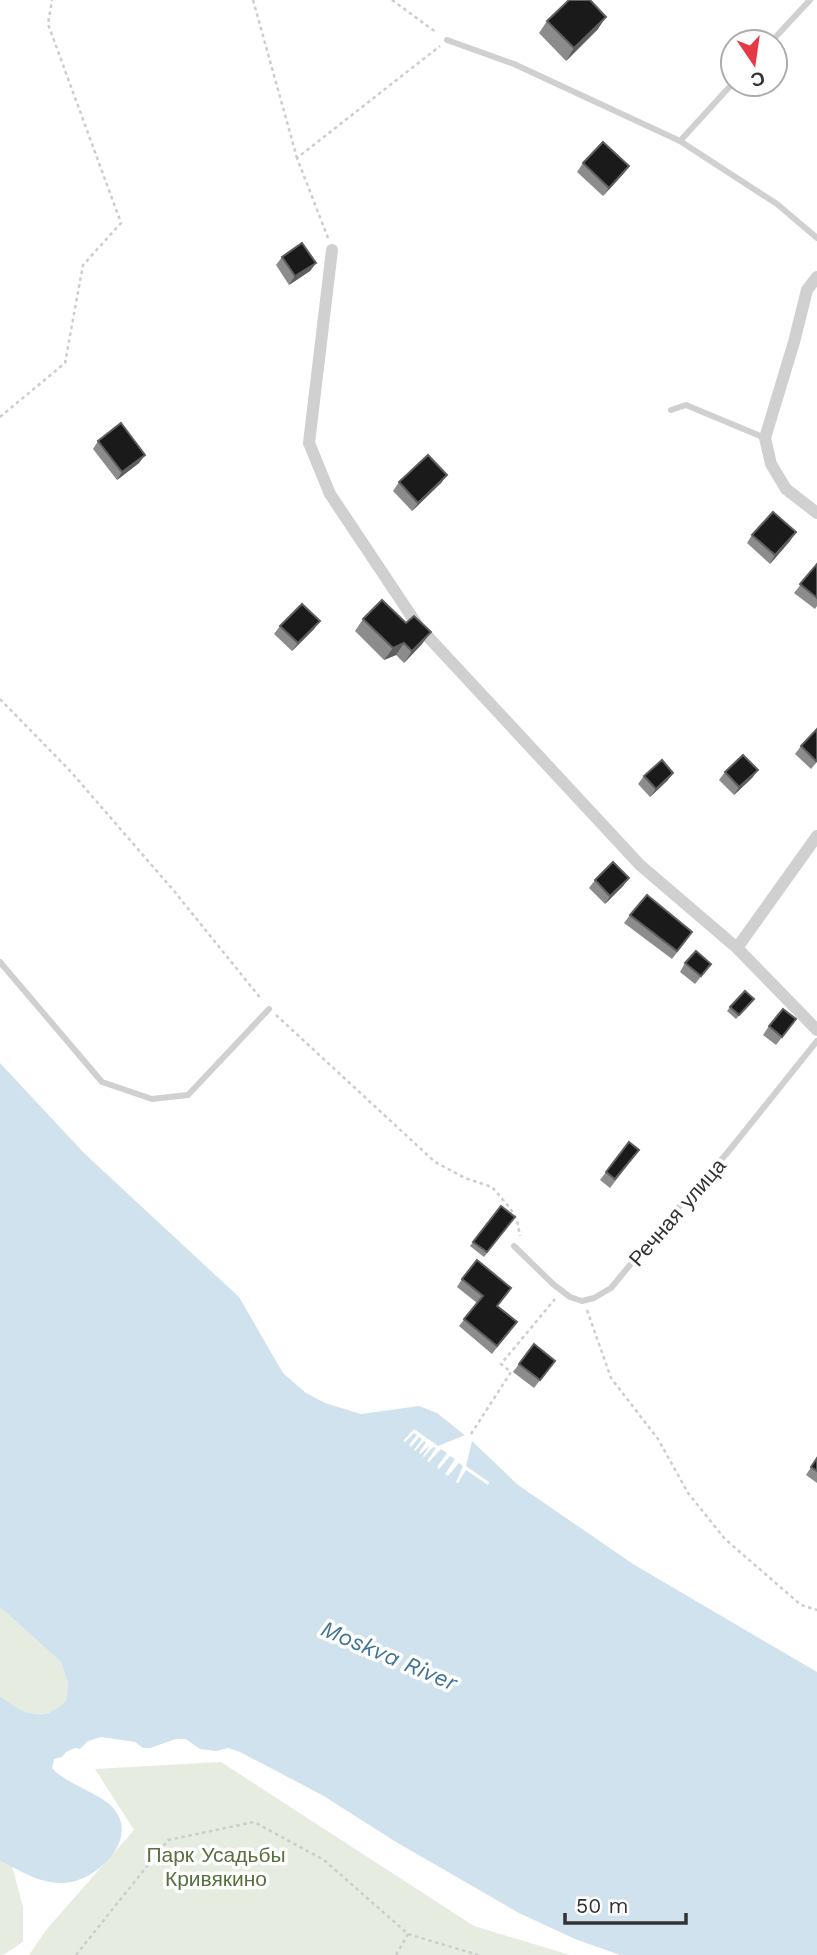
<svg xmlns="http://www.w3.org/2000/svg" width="817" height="1955" viewBox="0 0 817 1955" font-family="'Work Sans',sans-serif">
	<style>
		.green { fill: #e6ecdf }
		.water { fill: #cfe2ee }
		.pier { fill: #fff }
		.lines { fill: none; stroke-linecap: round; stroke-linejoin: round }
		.path { stroke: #cdcdcd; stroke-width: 2.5; stroke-dasharray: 3.5 3.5; stroke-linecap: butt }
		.lane { stroke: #d0d0d0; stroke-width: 6 }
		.street { stroke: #d0d0d0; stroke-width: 12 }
		.wall { fill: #8c8c8c }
		.shaded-wall { fill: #5f5f5f }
		.building { fill: #1a1a1a; stroke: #5f5f5f; stroke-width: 2 }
		.labels { text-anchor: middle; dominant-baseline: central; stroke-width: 7; stroke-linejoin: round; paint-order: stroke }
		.street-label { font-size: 21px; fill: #333; stroke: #fff }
		.park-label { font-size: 21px; fill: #56703f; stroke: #fff }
		.water-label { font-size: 23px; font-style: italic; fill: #3f7597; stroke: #fff }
	</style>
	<rect width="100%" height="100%" fill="#fff"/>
	<g class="green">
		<path d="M0 1607 61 1662 68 1683 66 1701 56 1711 36 1715 17 1711 0 1696Z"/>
		<path d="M221 1762 474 1926 570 1955H29L46 1930 134 1830 95 1769Z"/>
		<path d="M0 1861 12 1866 23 1907V1942L3 1955H0Z"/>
	</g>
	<path class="water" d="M0 1063 85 1154 239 1297 283 1373 306 1393 325 1403 361 1414 419 1406 437 1413 472 1441 518 1485 633 1564 817 1672V1955H620L575 1939 519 1913 396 1842 322 1795 240 1752 228 1748 216 1751 200 1749 186 1739H176L150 1748H143L135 1742 101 1737 88 1741 80 1749 75 1748 66 1752 62 1757 54 1759 52 1768C69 1787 108 1794 118 1815 135 1846 91 1884 61 1883 38 1883 20 1870 0 1861V1696C22 1714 43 1724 66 1701L68 1683 61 1662 0 1607Z"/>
	<path class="pier" d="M414 1429 438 1446 468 1434 473 1437 466 1466 489 1482 488 1485 466 1470 458 1483 456 1482 463 1466 459 1463 448 1476 445 1474 455 1459 450 1456 439 1469 437 1467 447 1453 441 1449 429 1462 427 1461 436 1448 433 1447 424 1457 423 1456 430 1445 420 1454 419 1453 426 1442 424 1441 415 1451 414 1450 422 1439 419 1437 411 1447 409 1445 417 1435 414 1433 405 1442 403 1441Z"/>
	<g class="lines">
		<g class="path">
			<path d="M253 0 297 158"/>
			<path d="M392 0 437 33"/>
			<path d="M328 238 297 158 440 46"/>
			<path d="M0 417 65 363 83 265 121 223 48 24 52 0"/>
			<path d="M0 699 72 773 174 891 262 1000"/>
			<path d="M276 1015 435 1162 465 1178 492 1187 510 1208 517 1220 520 1236"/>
			<path d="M587 1310 611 1378 658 1439 688 1493 725 1539 801 1605 817 1610"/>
			<path d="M471 1434 511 1372 501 1364 555 1299"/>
			<path d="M76 1955 168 1840 254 1822 324 1860 408 1934 478 1955"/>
			<path d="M396 1955 408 1934"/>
		</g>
		<g class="lane">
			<path d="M447 40 514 64 680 141 777 204 817 238"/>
			<path d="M771 42 810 0"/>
			<path d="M680 141 733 83"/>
			<path d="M671 410 686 405 765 438"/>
			<path d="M0 962 102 1082 152 1099 188 1095 269 1009"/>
			<path d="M514 1246 553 1284 570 1297 582 1301 594 1298 611 1288 668 1219 728 1152 817 1041"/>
		</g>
		<g class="street">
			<path d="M332 250 309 443 330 494 418 626 640 865 737 948 817 1030"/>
			<path d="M817 277 807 290 794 342 765 438 771 464 786 489 817 513"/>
			<path d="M737 948 817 836"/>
		</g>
	</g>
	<g class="wall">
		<path d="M547 21 598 29 566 61 539 33Z"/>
		<path d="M583 163 629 166 623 174 603 196 577 172Z"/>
		<path d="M282 257 316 263 310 271 289 285 276 265Z"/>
		<path d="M98 441 145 455 139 463 117 480 93 449Z"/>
		<path d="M447 475 441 483 412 511 393 491 399 482Z"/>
		<path d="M752 535 790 541 770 564 747 543Z"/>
		<path d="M817 564V606L815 609 794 593Z"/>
		<path d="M363 619 422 644 404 663 396 655 384 660 355 631Z"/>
		<path d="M280 626 314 629 292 651 274 634Z"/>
		<path d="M817 729V762L811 769 795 754 801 746Z"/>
		<path d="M758 770 752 778 734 795 719 780 725 772Z"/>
		<path d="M673 773 667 781 650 797 638 784 644 776Z"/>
		<path d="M629 878 623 886 605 904 589 888 595 880Z"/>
		<path d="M630 915 686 941 672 959 624 923Z"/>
		<path d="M685 963 711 964 695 984 680 972Z"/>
		<path d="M754 999 736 1019 727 1011 730 1007Z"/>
		<path d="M796 1019 776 1045 763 1035 769 1026Z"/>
		<path d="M639 1150 610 1188 600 1180 606 1172Z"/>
		<path d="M501 1206 515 1217 484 1257 470 1246Z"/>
		<path d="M462 1279 511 1288 497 1306 511 1329 492 1354 459 1326 477 1303 457 1287Z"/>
		<path d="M534 1344 555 1361 534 1388 513 1372Z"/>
		<path d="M817 1458V1483L806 1475Z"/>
	</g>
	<g class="shaded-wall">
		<path d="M606 17 598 29 566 61 574 48Z"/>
		<path d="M629 166 623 174 603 196 609 188Z"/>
		<path d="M316 263 310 271 289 285 295 276Z"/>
		<path d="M145 455 139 463 117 480 122 472Z"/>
		<path d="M447 475 441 483 412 511 418 503Z"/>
		<path d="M796 532 790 541 770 564 775 555Z"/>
		<path d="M320 621 314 629 292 651 298 643Z"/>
		<path d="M431 632 422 644 404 663 412 651Z"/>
		<path d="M404 643 396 655 384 660 393 648Z"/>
		<path d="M758 770 752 778 734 795 739 787Z"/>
		<path d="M673 773 667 781 650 797 656 789Z"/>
		<path d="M629 878 623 886 605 904 610 896Z"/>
	</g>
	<g class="building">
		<path d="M569 0H590L606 17 574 48 547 21Z"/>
		<path d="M603 142 629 166 609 188 583 163Z"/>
		<path d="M302 243 316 263 295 276 282 257Z"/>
		<path d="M121 423 145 455 122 472 98 441Z"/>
		<path d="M428 455 447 475 418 503 399 482Z"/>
		<path d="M773 512 796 532 775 555 752 535Z"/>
		<path d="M817 564V598L800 584Z"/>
		<path d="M382 600 406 623 414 616 431 632 412 651 404 643 393 648 363 619Z"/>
		<path d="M302 604 320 621 298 643 280 626Z"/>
		<path d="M817 729V760L816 761 801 746Z"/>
		<path d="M743 755 758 770 739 787 725 772Z"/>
		<path d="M662 760 673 773 656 789 644 776Z"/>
		<path d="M613 862 629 878 610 896 595 880Z"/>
		<path d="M647 895 692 932 677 951 630 915Z"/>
		<path d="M696 951 711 964 701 976 685 963Z"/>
		<path d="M745 991 754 999 739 1015 730 1007Z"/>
		<path d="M783 1009 796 1019 782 1037 769 1026Z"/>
		<path d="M629 1142 639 1150 615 1179 606 1172Z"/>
		<path d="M501 1206 515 1217 487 1252 473 1242Z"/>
		<path d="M477 1260 511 1288 497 1306 517 1322 497 1346 464 1319 483 1296 462 1279Z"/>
		<path d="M534 1344 555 1361 540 1380 519 1364Z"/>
		<path d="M817 1458V1471L811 1467Z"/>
	</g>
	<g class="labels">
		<g class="street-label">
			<text transform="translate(677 1212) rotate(-49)">Речная улица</text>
		</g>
		<g class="park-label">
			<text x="216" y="1854">Парк Усадьбы<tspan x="216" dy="24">Кривякино</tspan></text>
		</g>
		<g class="water-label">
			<text transform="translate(389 1656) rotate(23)">Moskva River</text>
		</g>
	</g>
	<g transform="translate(754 63) rotate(167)"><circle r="33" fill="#ffffff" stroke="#adadad" stroke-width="2"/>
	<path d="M0-5L12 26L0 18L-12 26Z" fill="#e63946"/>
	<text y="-10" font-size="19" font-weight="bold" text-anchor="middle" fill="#333333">С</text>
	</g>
	<path d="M565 1913v10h121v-10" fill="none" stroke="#333333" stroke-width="3.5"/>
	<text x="576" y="1913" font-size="21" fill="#333333" stroke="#ffffff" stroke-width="5" paint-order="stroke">50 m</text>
</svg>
